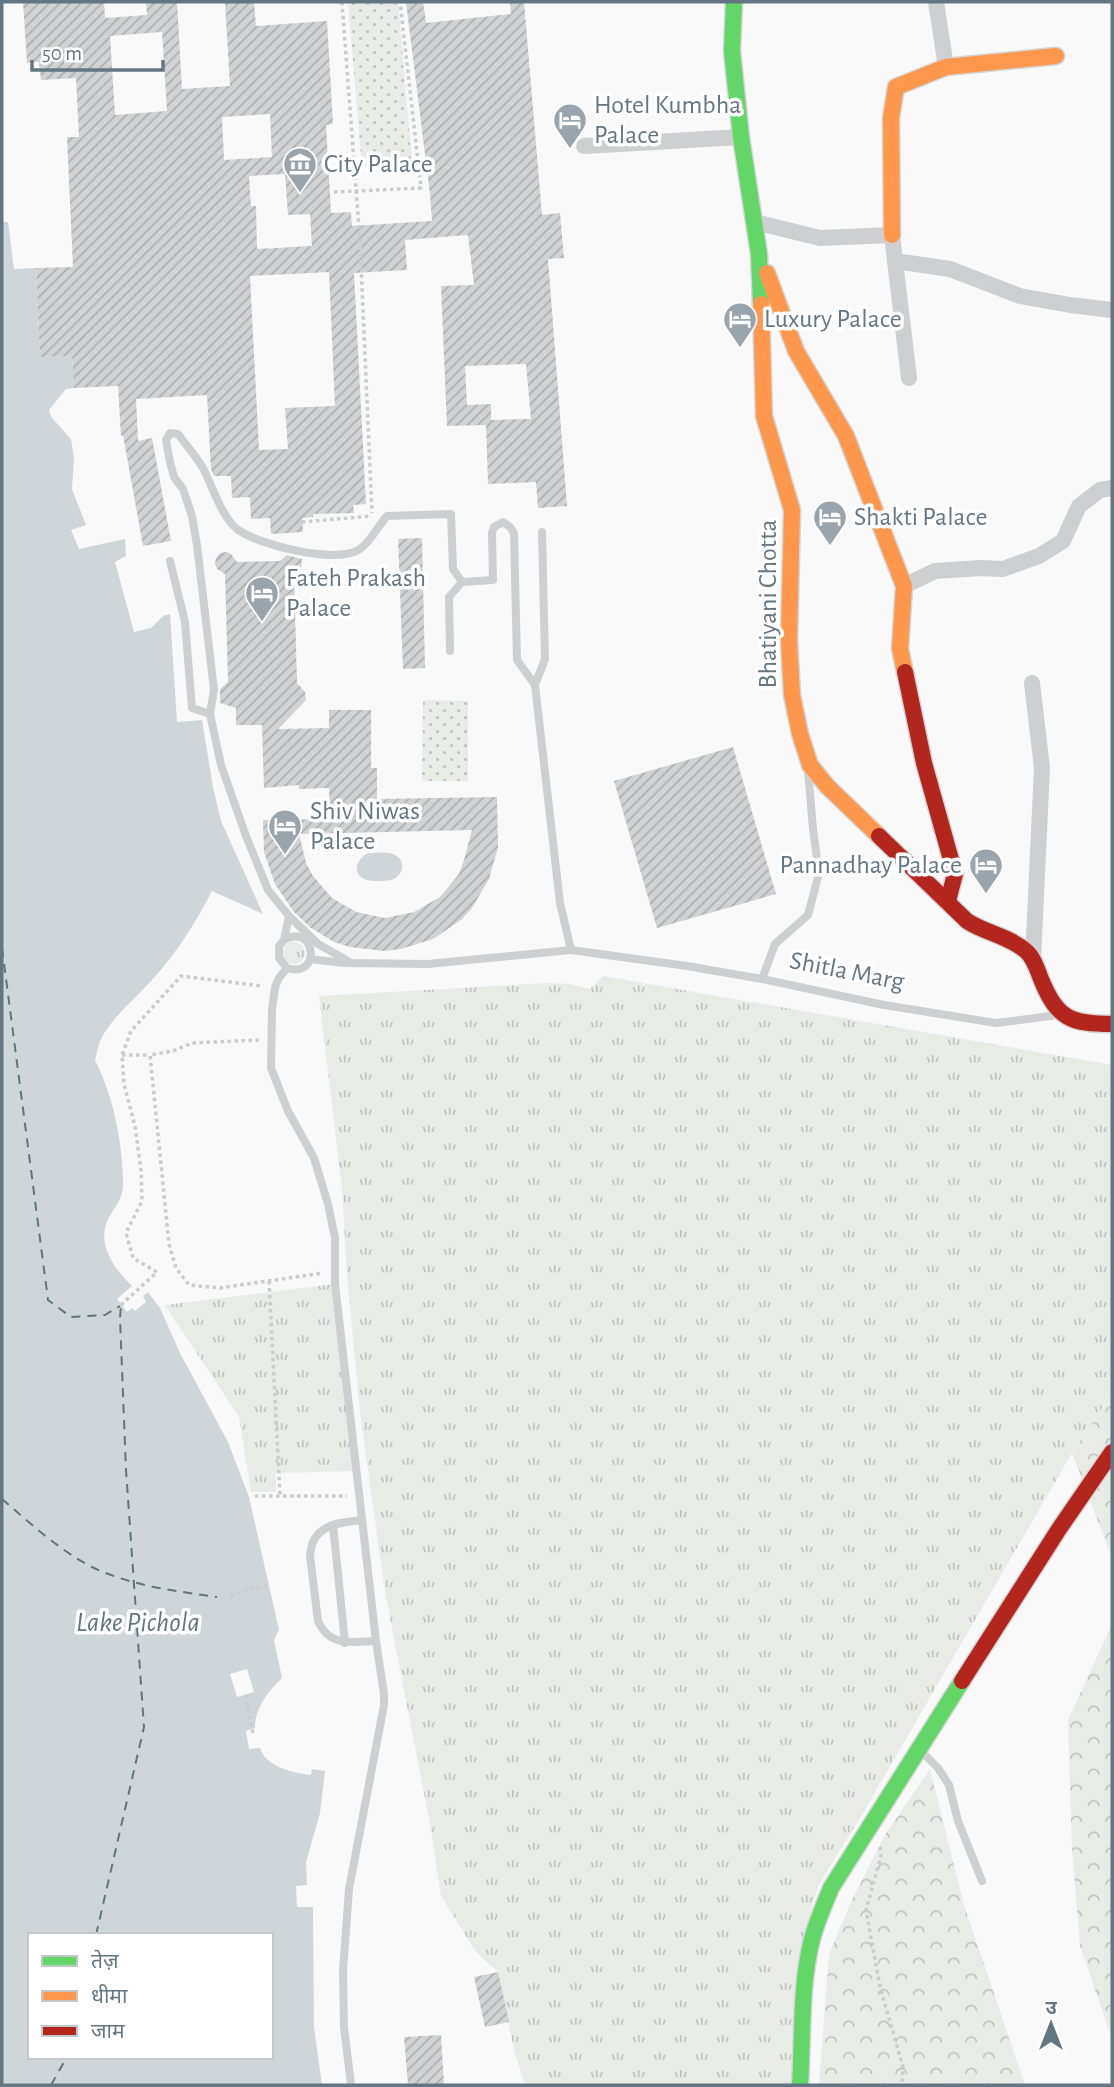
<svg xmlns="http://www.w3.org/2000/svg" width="1114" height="2087" viewBox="0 0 1114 2087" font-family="'Alegreya Sans','Noto Sans Devanagari',sans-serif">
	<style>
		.grass { fill: url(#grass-dots) }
		.forest { fill: url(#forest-crowns) }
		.park { fill: url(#park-tufts) }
		.water { fill: #ced6d9; fill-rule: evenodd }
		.pier { fill: #f9f9f9 }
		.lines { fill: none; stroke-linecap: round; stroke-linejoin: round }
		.ferry { stroke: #60757c; stroke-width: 2; stroke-dasharray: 9 7; stroke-linecap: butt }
		.building { fill: url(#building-hatch); fill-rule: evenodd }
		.fast-casing { stroke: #d5d6d7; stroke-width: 19 }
		.slow-casing { stroke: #d5d6d7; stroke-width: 19 }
		.jam-casing { stroke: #d5d6d7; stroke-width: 19 }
		.path { stroke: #cbcccd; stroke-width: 3.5; stroke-dasharray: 3.5 3.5; stroke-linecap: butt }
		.lane { stroke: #cecfd0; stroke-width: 8 }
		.street { stroke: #cecfd0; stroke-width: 16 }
		.fast { stroke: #63d668; stroke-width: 16 }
		.slow { stroke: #ff974d; stroke-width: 16 }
		.jam { stroke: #b3261e; stroke-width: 16 }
		.labels { text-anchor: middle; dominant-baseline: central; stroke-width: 7; stroke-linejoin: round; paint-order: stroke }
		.poi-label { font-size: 26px; fill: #657683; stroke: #fff; text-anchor: start }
		.street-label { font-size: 26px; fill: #657683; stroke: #fff }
		.water-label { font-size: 28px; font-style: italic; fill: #60757c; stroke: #fff }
	</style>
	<defs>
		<pattern id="grass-dots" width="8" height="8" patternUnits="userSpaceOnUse" patternTransform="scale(1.75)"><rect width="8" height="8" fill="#e8ebe6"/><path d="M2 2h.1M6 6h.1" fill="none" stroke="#c0c3c0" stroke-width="1.8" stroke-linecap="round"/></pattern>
		<pattern id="forest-crowns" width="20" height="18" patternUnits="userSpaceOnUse" patternTransform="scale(1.75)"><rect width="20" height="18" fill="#e8ebe6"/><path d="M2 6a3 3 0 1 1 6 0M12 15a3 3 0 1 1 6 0" fill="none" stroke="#c0c3c0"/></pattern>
		<pattern id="park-tufts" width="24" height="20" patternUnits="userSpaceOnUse" patternTransform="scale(1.75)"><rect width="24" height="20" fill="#e8ebe6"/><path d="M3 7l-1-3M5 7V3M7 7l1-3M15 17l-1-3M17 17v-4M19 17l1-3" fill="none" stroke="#c0c3c0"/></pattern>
		<pattern id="building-hatch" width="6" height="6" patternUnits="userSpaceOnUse" patternTransform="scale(1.75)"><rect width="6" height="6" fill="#d0d2d3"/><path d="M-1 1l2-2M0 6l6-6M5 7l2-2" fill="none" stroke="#acafb1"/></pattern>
	</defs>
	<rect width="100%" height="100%" fill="#f9f9f9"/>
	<g class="grass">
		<path d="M348 2H398L412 162 362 167Z"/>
		<path d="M423 700 468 701V781H422Z"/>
	</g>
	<g class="forest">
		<path d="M1112 1393V1558L1072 1453Z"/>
		<path d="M1112 1624V2039L1080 1946 1072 1849 1068 1720Z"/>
		<path d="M930 1769 964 1905 1025 2085H819L829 1954 851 1902 885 1835Z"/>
	</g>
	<g class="park">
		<circle cx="294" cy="953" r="11"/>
		<path d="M603 976 1112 1065V1393L1072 1453 860 1818 818 1886 806 1928 792 2085H525L515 2054 498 1972 476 1952 441 1896 430 1824 385 1592 360 1412 347 1274 342 1189 319 996 548 983 570 984 590 989Z"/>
		<path d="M335 1284 356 1471 276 1473V1492H251L239 1417 165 1305Z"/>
	</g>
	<g class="water">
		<path d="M2 222H8L14 269 36 268 40 357 72 356 74 388 66 389 49 410 52 418 71 439 74 458 72 489 86 525 71 530 79 549 125 539 126 556 115 562 134 632 151 628 163 616 170 614 177 722 202 720 213 787 221 821 263 914 212 891C195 924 176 954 151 981 134 1000 113 1016 101 1039 98 1045 97 1053 95 1060 113 1096 122 1139 123 1180 124 1199 116 1204 108 1219 96 1245 115 1269 132 1286H143L160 1308 180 1353 228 1442 249 1497 279 1630 274 1640 282 1678C268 1692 255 1707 255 1728L246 1731 249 1749 260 1748C266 1767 293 1773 311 1775L312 1769 325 1771 320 1813 306 1862 307 1885 296 1886 297 1907H313L314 2027 322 2085H2ZM30 1935H271V2057H30Z"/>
		<path d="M368 853C376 853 388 851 395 855 407 861 403 877 391 880 385 881 370 882 364 879 351 872 358 858 368 853Z"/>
	</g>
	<g class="pier">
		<path d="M132 1286H143L148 1292 143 1296 146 1302 135 1311 132 1308 127 1312 117 1299Z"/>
		<path d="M247 1669 254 1692 237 1697 230 1674Z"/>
	</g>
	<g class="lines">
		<g class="ferry">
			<path d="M2 948 48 1300 71 1317 105 1315 120 1306"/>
			<path d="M2 1499C30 1523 59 1550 92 1567 131 1586 176 1591 217 1597"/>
			<path d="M96 1935 144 1727 126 1470 120 1318 121 1305"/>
			<path d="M51 2085 67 2057"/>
		</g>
	</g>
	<g class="building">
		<path d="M23 2H104L105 18 147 15 146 2H177L182 89 230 86 225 2H254L256 26 327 21 333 124 326 125 331 213 351 212 352 226 432 221 430 194 406 2H423L426 23 511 14 510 2H524L542 215 560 213 564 258 548 259 567 506 538 508 536 482 488 484 486 425 447 426 441 286 474 285 468 235 405 240 407 270 354 273 366 504 353 505 354 513 313 514V517L302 518 303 532 271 534 270 518 251 519 250 497 232 498 231 476H214L211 469 207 395 136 399 138 441 152 438 171 541 143 546 123 435 121 436 118 386 74 388 72 356 40 357 36 268 73 267 67 137H79L76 78 41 80 39 62 27 63ZM162 32 167 111 115 115 110 36ZM270 114 272 157 224 160 222 117ZM285 174 288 215 310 214 312 246 257 249 256 206H251L249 176ZM329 272 335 406 285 408 288 449 259 450 250 276ZM526 364 531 419 491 420V404L467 405 465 366Z"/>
		<path d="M422 538 425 668 403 669 398 539Z"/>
		<path d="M226 552 231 554 237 562 280 561 287 555 302 559 301 569 294 576 297 683 305 692 306 700 278 729 329 728V710H371V768H377V799L497 797 498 847 489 879 472 908 461 920 433 939 401 949 384 951 350 947 334 942 311 928 294 912 275 884 264 852 263 820 330 819 329 788 299 789V785L264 788 262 725H236V708L220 703V689L228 682 225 574 217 569 215 564 216 558 220 553ZM472 830 464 860 459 874 440 897 414 912 385 918 356 912 332 898 313 876 306 863 299 834Z"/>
		<path d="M733 747 776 894 657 928 614 781Z"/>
		<path d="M498 1972 509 2022 485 2027 474 1977Z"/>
		<path d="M441 2035 444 2085H408L404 2037Z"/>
	</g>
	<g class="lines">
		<g class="fast-casing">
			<g id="fast">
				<path d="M734 2 732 51 741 137 759 254 761 304"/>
				<path d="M800 2085C803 2037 800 1986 812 1939 817 1921 824 1905 831 1888L962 1681"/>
			</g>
		</g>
		<g class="slow-casing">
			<g id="slow">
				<path d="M892 235 891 118 896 87 946 67 1056 56"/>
				<path d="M767 273 796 351 846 436 904 586 900 649 905 672"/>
				<path d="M761 304 764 416 792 510 789 641 792 695 800 734 810 765 827 786 879 836"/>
			</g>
		</g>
		<g class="jam-casing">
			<g id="jam">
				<path d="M905 672 924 763 955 874 948 901"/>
				<path d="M879 836 967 921C985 933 1009 936 1026 951 1034 958 1037 969 1041 979 1057 1019 1071 1024 1112 1024"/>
				<path d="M962 1681 1059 1529 1112 1452"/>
			</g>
		</g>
		<g class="path">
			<path d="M342 2 360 242 372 513"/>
			<path d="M334 192 421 188 400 2"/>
			<path d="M302 522 372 516"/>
			<path d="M259 1040 192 1043 173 1051 150 1055 169 1244 176 1268 189 1285 220 1288 323 1273"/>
			<path d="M122 1055H150"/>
			<path d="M269 1281 280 1496"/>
			<path d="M121 1305 157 1272 133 1258 126 1233 142 1201 141 1170 135 1126 124 1084 122 1055 131 1031 181 976 262 986"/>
			<path d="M255 1496H347"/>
			<path d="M230 1595 270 1584"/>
			<path d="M246 1695 253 1734"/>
			<path d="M880 1847 881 1856 866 1910 880 1987 903 2067 902 2085"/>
		</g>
		<g class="lane">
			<path d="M170 561 185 622 192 708 210 714"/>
			<path d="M450 651 449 597 462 582"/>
			<path d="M535 685 545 659 542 532"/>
			<path d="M289 916 318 944 348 961"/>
			<path d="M284 940C316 922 322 979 287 968L279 958V946L284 940 289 916 268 890 246 836 221 765 210 714 214 690 197 545 192 516 183 489 174 477 170 462 166 440 170 433 178 434C186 445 196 456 203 468 212 485 221 516 237 529 258 545 337 565 360 549 371 541 378 526 387 516L451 514 453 569 462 582 493 580 492 533 494 527 503 522 510 527 514 533 517 660 535 685 560 903 571 950 428 964 344 963 310 959"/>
			<path d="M571 950 687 966 762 979 884 1005 996 1023 1058 1015"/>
			<path d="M287 968 279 978 275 987 272 1009 271 1068 288 1111 314 1158 328 1204 335 1238V1284L376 1641 384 1694V1705L349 1889 343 1971 344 2027 351 2085"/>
			<path d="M762 979 775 944 808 915 819 873 813 829 808 770"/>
			<path d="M362 1520C336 1523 312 1525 310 1556L318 1621C329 1647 352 1642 376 1641"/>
			<path d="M333 1525 345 1643"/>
			<path d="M921 1751 938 1768 949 1785 958 1821 982 1881"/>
		</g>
		<g class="street">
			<path d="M936 2 946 67"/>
			<path d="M584 146 741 137"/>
			<path d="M755 222 820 238 892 235 895 261 950 269 1020 296 1070 305 1112 310"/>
			<path d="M895 261 909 378"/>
			<path d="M904 586 935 571 981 568 1003 569 1039 556 1063 541 1079 506 1100 490 1112 488"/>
			<path d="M1032 683 1042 768 1033 959"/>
		</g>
		<use href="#fast" class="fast"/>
		<use href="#slow" class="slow"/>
		<use href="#jam" class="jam"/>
	</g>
	<defs>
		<g id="hotel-pin" transform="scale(1.75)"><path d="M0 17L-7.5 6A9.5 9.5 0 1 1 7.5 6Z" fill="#99a4ac" stroke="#fff"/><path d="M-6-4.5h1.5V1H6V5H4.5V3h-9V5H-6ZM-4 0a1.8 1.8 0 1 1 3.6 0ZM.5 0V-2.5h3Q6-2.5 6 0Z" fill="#fff"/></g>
		<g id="museum-pin" transform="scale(1.75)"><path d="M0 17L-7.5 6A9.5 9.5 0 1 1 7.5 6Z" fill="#99a4ac" stroke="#fff"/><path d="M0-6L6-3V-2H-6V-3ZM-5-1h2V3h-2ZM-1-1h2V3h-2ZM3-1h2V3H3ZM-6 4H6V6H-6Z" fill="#fff"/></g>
	</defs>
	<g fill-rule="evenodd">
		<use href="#hotel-pin" x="570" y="120"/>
		<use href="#museum-pin" x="300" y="164"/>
		<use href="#hotel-pin" x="740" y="319"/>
		<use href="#hotel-pin" x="830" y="517"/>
		<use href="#hotel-pin" x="262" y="593"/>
		<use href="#hotel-pin" x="285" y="826"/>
		<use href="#hotel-pin" x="986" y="865"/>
	</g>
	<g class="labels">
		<g class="poi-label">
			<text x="594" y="105">Hotel Kumbha<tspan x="594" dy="30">Palace</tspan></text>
			<text x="324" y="164">City Palace</text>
			<text x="764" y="319">Luxury Palace</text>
			<text x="854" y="517">Shakti Palace</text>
			<text x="286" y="578">Fateh Prakash<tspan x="286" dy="30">Palace</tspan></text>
			<text x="310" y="811">Shiv Niwas<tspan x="310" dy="30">Palace</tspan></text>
			<text x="962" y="865" text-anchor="end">Pannadhay Palace</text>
		</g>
		<g class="street-label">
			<text transform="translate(768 604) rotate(-90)">Bhatiyani Chotta</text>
			<text transform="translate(847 971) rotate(11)">Shitla Marg</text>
		</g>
		<g class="water-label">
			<text x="138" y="1623">Lake Pichola</text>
		</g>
	</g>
	<rect width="1114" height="2087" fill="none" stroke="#657683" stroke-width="7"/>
	<rect x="28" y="1933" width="245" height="126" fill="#ffffff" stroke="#c1c8cd" stroke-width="2"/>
	<rect x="42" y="1956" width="35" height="10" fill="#63d668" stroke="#c1c8cd" stroke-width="2"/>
	<text x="91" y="1968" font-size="21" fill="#657683">तेज़</text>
	<rect x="42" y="1991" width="35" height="10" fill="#ff974d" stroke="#c1c8cd" stroke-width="2"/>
	<text x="91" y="2003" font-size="21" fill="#657683">धीमा</text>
	<rect x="42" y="2026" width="35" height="10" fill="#b3261e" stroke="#c1c8cd" stroke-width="2"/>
	<text x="91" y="2038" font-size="21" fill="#657683">जाम</text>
	<g transform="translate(1051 2024)" stroke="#ffffff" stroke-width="5" paint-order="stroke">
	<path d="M0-5L12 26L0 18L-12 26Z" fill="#657683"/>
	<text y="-10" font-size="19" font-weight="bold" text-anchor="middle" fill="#657683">उ</text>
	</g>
	<path d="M32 60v10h131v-10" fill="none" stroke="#657683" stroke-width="3.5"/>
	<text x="42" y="60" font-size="21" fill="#657683" stroke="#ffffff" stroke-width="5" paint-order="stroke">50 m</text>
</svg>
